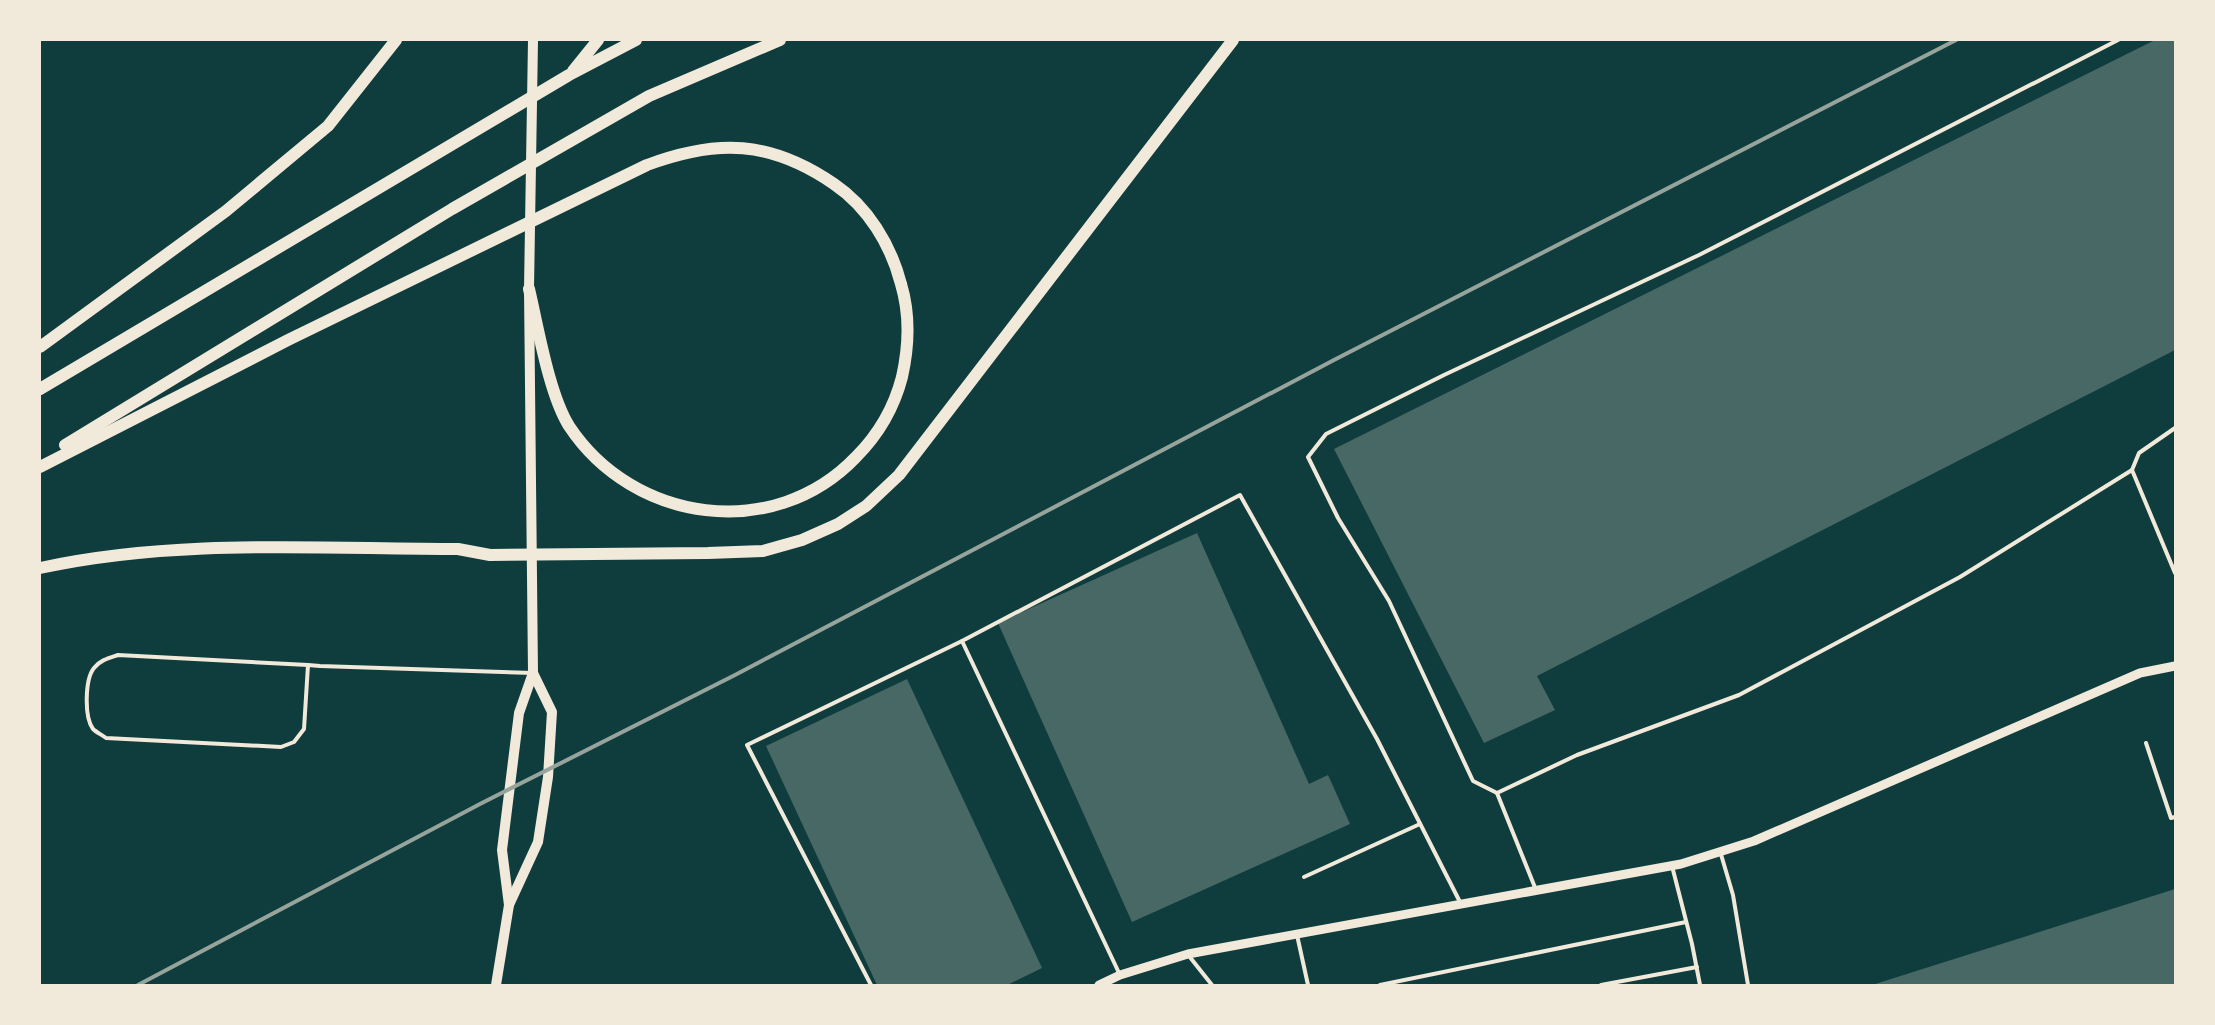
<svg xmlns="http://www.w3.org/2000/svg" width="2215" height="1025" viewBox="0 0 2215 1025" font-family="'Archivo Narrow',sans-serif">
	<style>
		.building { fill: #486865 }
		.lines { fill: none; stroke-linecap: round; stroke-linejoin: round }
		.service { stroke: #f1e9da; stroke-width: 4 }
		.tertiary { stroke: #f1e9da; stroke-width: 9 }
		.secondary { stroke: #f1e9da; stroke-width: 10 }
		.motorway { stroke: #f1e9da; stroke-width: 12 }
		.rail { stroke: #97a49c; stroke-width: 4 }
	</style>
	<rect width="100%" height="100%" fill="#0f3d3e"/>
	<g class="building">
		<path d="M2155 40H2175V350L1537 676 1555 710 1484 743 1334 449Z"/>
		<path d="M1197 533 1309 784 1328 775 1350 824 1132 922 998 623Z"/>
		<path d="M907 679 1042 968 1007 985H877L766 746Z"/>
		<path d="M2175 889V985H1872Z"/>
	</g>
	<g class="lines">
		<g class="service">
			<path d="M2175 428 2139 453 2132 470 2175 573"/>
			<path d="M308 665 304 729 294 742 281 747 106 738C102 735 96 732 93 729 84 717 85 679 94 668 100 660 109 658 118 655L308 665 320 666 533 673"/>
			<path d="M2146 743 2171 818 2175 817"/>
			<path d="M1497 793 1577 755 1739 695 1960 577 2132 470"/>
			<path d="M1720 851 1733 895 1748 985"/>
			<path d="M1672 866 1692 944 1700 985"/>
			<path d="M1304 877 1420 824"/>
			<path d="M1536 890 1497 793 1473 781 1389 601 1338 518 1308 457 1326 434 1444 375 1699 255 2118 40"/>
			<path d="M1297 935 1308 985"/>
			<path d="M1189 956 1212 985"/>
			<path d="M1120 975 962 641 1240 495 1377 739 1461 904"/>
			<path d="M871 985 747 745 962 641"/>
			<path d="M1380 985 1686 922"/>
			<path d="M1601 985 1697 967"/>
		</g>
		<path class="tertiary" d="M1099 985 1120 975 1188 954 1681 864 1754 841 2140 673 2175 666"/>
		<g class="secondary">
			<path d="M509 905 502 850 519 713 533 673 529 289 533 40"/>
			<path d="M496 985 509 905 538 842 548 777 552 712 533 673"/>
		</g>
		<g class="motorway">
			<path d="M573 71 598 40"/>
			<path d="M40 347 226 211 328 126 396 40"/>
			<path d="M40 389 569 75 636 40"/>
			<path d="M65 445 452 209 649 96 780 40"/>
			<path d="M40 467 288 340 647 165C717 139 770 140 834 184 868 207 891 245 901 284 910 314 909 346 902 377 894 408 878 435 856 457 774 543 633 523 569 426 549 394 538 327 529 289"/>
			<path d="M40 568C177 538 319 549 458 549L490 555 708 553 763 551 802 540 838 524 866 506 899 475 1233 40"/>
		</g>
		<path class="rail" d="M138 985 480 804 735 675 1334 360 1956 40"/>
	</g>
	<rect width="2215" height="1025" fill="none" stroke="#f1e9da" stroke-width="82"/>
</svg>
